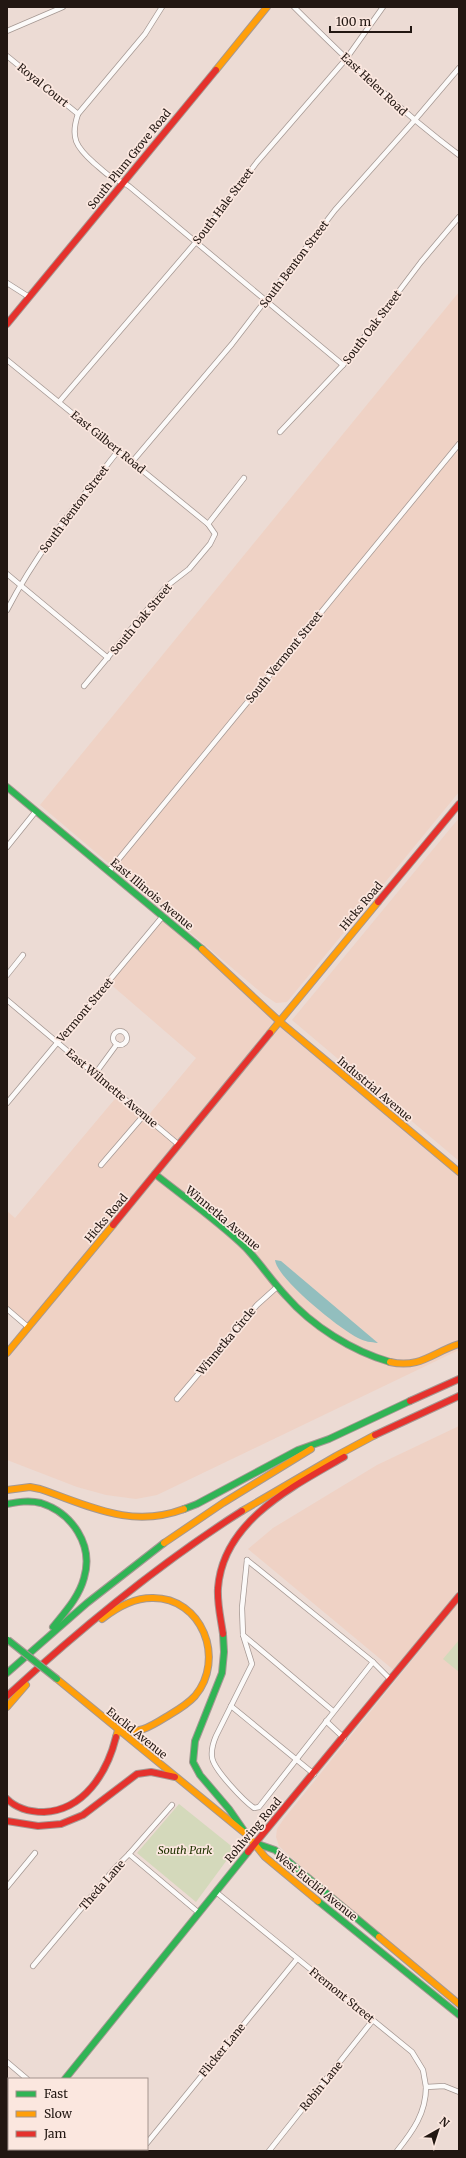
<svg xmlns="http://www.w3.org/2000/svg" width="466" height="2158" viewBox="0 0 466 2158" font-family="Merriweather,serif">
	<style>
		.built { fill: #efd2c5 }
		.green { fill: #d4d9bb }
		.water { fill: #92bebe }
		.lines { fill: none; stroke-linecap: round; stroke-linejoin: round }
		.street-casing { stroke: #a59893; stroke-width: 6 }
		.fast-casing { stroke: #a59893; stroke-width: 8 }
		.slow-casing { stroke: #a59893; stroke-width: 8 }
		.jam-casing { stroke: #a59893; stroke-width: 8 }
		.street { stroke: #fcfaf9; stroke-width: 4.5 }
		.fast { stroke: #30b455; stroke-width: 6 }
		.slow { stroke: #ff9f0a; stroke-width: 6 }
		.jam { stroke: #e5322d; stroke-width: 6 }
		.fast-bridge-casing { stroke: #a59893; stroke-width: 8; stroke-linecap: butt }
		.fast-bridge { stroke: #30b455; stroke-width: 6 }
		.labels { text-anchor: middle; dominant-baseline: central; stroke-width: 3.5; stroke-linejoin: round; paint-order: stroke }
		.street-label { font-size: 11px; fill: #221712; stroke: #fbe7df }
		.park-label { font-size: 11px; font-style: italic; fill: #203300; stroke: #fbe7df }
	</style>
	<rect width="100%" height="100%" fill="#ecdbd4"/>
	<g class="built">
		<path d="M459 292V792L287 1002 276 1003 264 995 40 805Z"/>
		<path d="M459 818V1161L292 1020Z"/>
		<path d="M163 916 279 1021 459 1172V1350L157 1495 136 1499 106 1495 77 1487 7 1460V1353L28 1327 7 1309V1211L15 1218 119 1094 147 1117 196 1058 108 982Z"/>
		<path d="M459 1426V1596L396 1672 248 1549 273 1528 377 1465Z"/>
		<path d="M459 1602V1999L345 1907 279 1846 276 1837 277 1829 283 1820Z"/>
	</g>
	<g class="green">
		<path d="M459 1640V1672L443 1659Z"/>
		<path d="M179 1804 235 1849 196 1902 137 1853Z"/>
	</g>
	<path class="water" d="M275 1260 281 1261 378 1343C371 1342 365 1342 358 1338 340 1329 277 1279 275 1260Z"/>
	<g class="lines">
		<g class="street-casing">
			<g id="street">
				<path d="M162 7 145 34 78 114C70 138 76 147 94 163 99 167 105 173 111 177 117 181 124 182 130 187L343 365"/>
				<path d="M294 7C347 60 399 110 459 155"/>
				<path d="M7 31 63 7"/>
				<path d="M7 56 78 114"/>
				<path d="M7 283 29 297"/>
				<path d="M7 360 208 524"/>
				<path d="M59 402 196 242 257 162 346 59 383 7"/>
				<path d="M280 432 343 365 421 262 459 217"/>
				<path d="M132 462 232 344 335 210 414 121 459 68"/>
				<path d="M7 574 108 658"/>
				<path d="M7 610C37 552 78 502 118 451"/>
				<path d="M84 686 167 586 189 569 210 544 215 534 208 524 244 478"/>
				<path d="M7 847 36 811"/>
				<path d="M109 871 459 444"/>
				<path d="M7 975 23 955"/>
				<path d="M7 1000 179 1145"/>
				<circle cx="120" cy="1038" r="7"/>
				<path d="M95 1074 117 1044"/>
				<path d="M7 1103 163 916"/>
				<path d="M101 1165 144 1115"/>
				<path d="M7 1309 28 1327"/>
				<path d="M177 1399 257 1305 277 1287"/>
				<path d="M247 1560 242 1608 243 1635 333 1711"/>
				<path d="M247 1560 373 1662 390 1679"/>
				<path d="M243 1635 252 1664 216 1736C213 1743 211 1749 212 1757 213 1769 244 1801 254 1808L259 1807 373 1662"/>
				<path d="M231 1706 314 1774"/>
				<path d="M326 1721 344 1738"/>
				<path d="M129 1854 199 1913"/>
				<path d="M7 1887 35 1853"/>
				<path d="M216 1892 412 2052 423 2070 426 2087 444 2086 459 2092"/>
				<path d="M33 1966 116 1867 129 1854 172 1805"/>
				<path d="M7 2062 27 2079"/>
				<path d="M147 2143 297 1959"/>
				<path d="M45 2149 46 2151"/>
				<path d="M140 2151 142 2149"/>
				<path d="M269 2151 373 2020"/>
				<path d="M397 2151C413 2131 426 2113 426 2087"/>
			</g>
		</g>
		<g class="fast-casing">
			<g id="fast">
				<path d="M7 787 202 949"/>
				<path d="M155 1174C185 1198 217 1220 245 1247 260 1263 271 1280 286 1296 312 1326 352 1351 390 1362"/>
				<path d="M7 1504C18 1502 29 1500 41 1503 72 1513 94 1545 84 1578 79 1597 65 1612 53 1627"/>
				<path d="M184 1509 197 1504 298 1450 329 1439 410 1401"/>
				<path d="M223 1634 224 1652 222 1673 195 1741 193 1762 200 1775 229 1809 247 1835"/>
				<path d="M7 1673 87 1603 164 1543"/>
				<path d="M255 1843 275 1850 379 1937"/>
				<path d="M318 1901 459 2015"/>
				<path d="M65 2079 248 1852"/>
			</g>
		</g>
		<g class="slow-casing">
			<g id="slow">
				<path d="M216 70 267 7"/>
				<path d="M202 949 279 1021 459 1172"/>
				<path d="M270 1033 378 902"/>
				<path d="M7 1353 113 1225"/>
				<path d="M390 1362C420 1369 433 1352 459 1344"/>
				<path d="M7 1490 30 1487 40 1489C90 1506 131 1529 184 1509"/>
				<path d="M242 1511 336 1456 375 1435"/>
				<path d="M164 1543 223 1503 311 1449"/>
				<path d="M102 1619C116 1608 133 1598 152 1598 202 1597 226 1659 195 1696 187 1705 176 1711 166 1717 150 1727 137 1735 118 1730L116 1737"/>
				<path d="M57 1679 247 1835 265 1857 318 1901"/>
				<path d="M7 1707 26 1685"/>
				<path d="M379 1937 459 2004"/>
				<path d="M7 2124 9 2123"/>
			</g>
		</g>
		<g class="jam-casing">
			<g id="jam">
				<path d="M7 324 216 70"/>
				<path d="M378 902 459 804"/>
				<path d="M113 1225 270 1033"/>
				<path d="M410 1401 459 1379"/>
				<path d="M375 1435 459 1396"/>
				<path d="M223 1634C221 1619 217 1604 218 1588 223 1521 292 1487 344 1457"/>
				<path d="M7 1696C81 1628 157 1565 242 1511"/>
				<path d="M7 1799C17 1809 30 1812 44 1812 84 1810 107 1773 116 1737"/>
				<path d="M7 1821 38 1826 61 1824 83 1815 137 1774 151 1772 175 1777"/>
				<path d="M248 1852 459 1596"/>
			</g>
		</g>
		<use href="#street" class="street"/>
		<use href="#fast" class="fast"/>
		<use href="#slow" class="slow"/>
		<use href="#jam" class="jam"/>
		<g class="fast-bridge-casing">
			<path id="fast-bridge" d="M8 1640 57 1679"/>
		</g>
		<use href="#fast-bridge" class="fast-bridge"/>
	</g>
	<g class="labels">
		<g class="street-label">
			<text transform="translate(374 84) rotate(43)">East Helen Road</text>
			<text transform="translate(43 85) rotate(39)">Royal Court</text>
			<text transform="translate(129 159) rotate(-51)">South Plum Grove Road</text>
			<text transform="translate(223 206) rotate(-53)">South Hale Street</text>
			<text transform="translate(294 264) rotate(-53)">South Benton Street</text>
			<text transform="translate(372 327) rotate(-53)">South Oak Street</text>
			<text transform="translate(108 442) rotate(39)">East Gilbert Road</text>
			<text transform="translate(74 509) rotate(-53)">South Benton Street</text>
			<text transform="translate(141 619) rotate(-50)">South Oak Street</text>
			<text transform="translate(284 657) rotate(-51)">South Vermont Street</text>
			<text transform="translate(152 894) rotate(40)">East Illinois Avenue</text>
			<text transform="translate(361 906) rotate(-50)">Hicks Road</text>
			<text transform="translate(85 1010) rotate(-50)">Vermont Street</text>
			<text transform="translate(112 1088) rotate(40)">East Wilmette Avenue</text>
			<text transform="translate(375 1089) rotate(40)">Industrial Avenue</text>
			<text transform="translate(106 1218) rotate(-50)">Hicks Road</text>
			<text transform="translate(223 1218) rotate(40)">Winnetka Avenue</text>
			<text transform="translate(226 1341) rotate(-50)">Winnetka Circle</text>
			<text transform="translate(137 1733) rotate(39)">Euclid Avenue</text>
			<text transform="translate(253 1830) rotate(-50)">Rohlwing Road</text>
			<text transform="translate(102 1885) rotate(-49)">Theda Lane</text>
			<text transform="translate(316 1886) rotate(39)">West Euclid Avenue</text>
			<text transform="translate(342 1995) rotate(39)">Fremont Street</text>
			<text transform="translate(222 2050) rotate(-51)">Flicker Lane</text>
			<text transform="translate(321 2086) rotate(-51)">Robin Lane</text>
		</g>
		<g class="park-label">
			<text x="185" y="1850">South Park</text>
		</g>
	</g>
	<rect width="466" height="2158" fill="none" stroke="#221712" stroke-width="16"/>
	<rect x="8" y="2078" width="140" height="72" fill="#fbe7df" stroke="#a4948d"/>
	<rect x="16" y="2091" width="20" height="6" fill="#30b455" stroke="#a4948d"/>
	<text x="44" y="2098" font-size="12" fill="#221712">Fast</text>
	<rect x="16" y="2111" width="20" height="6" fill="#ff9f0a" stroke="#a4948d"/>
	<text x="44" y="2118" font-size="12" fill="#221712">Slow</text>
	<rect x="16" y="2131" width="20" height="6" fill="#e5322d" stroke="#a4948d"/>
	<text x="44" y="2138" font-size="12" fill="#221712">Jam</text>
	<g transform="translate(438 2130) rotate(39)" stroke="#fbe7df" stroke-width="3" paint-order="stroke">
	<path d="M0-3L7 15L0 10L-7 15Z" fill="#221712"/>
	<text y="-6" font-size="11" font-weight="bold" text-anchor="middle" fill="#221712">N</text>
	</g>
	<path d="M330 26v6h81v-6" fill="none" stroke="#221712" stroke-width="2"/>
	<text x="336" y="26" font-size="12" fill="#221712" stroke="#fbe7df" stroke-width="3" paint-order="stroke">100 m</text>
</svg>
